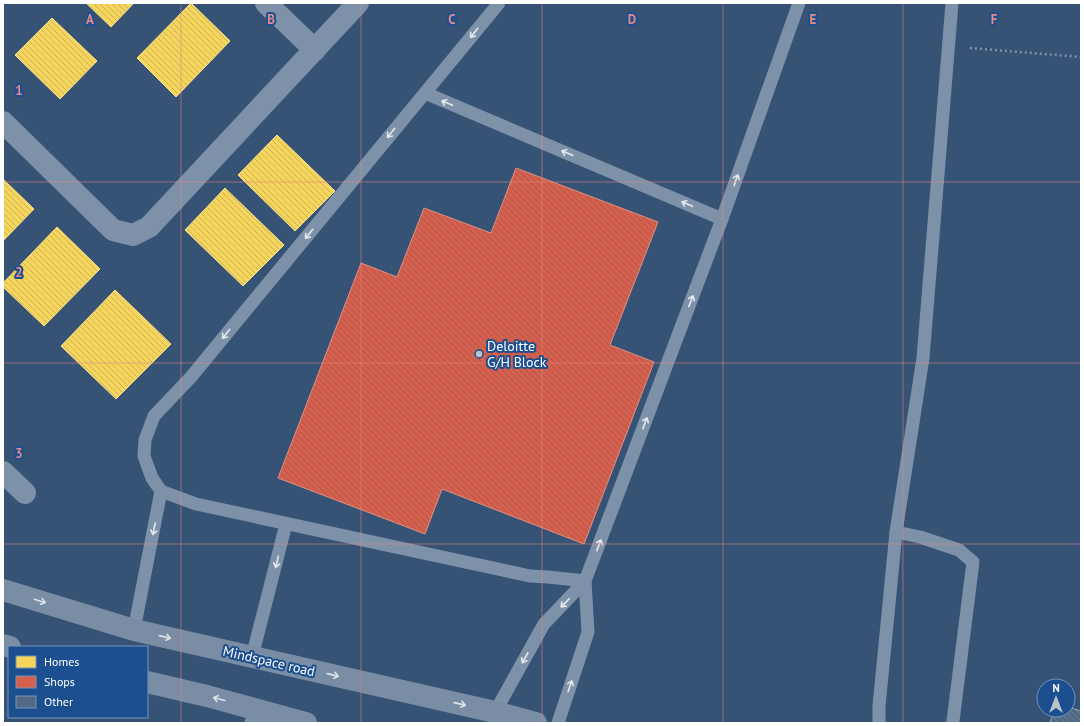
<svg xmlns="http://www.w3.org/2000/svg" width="1084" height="726" viewBox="0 0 1084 726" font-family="'PT Sans',sans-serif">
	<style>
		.homes { fill: url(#homes-back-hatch); stroke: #f9e28d }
		.shops { fill: url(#shops-back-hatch); stroke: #e29082 }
		.building { fill: url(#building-back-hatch); stroke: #92a2b6 }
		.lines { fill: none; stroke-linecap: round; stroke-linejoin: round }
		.path { stroke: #7d92a8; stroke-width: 2.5; stroke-dasharray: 2 3; stroke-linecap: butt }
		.lane { stroke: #7d92a8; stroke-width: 13 }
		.street { stroke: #7d92a8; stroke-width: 22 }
		.secondary { stroke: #798da4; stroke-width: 22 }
		.oneway { stroke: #e5e9ee }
		.oneway2 { stroke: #dee2e8 }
		.grid { fill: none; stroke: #e88989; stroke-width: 1; stroke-opacity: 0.55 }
		.poi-dot { fill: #b9c2ce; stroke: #1b4f8f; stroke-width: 1.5 }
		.labels { text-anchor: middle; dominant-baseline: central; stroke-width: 4; stroke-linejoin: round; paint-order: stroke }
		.poi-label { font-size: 14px; fill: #fff; stroke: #1b4f8f; text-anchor: start }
		.street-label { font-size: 14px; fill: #fff; stroke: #1b4f8f }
		.grid-label { font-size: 13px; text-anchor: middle; font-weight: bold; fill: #e88989; stroke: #1b4f8f; stroke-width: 4; stroke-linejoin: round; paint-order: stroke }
	</style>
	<defs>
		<pattern id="homes-back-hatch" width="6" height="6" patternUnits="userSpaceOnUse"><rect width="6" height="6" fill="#f6d55c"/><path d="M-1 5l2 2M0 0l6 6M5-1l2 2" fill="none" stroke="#ccb358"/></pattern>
		<pattern id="shops-back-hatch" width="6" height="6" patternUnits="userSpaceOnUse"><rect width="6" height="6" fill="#d6604d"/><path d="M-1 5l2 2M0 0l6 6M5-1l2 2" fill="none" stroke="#a6594d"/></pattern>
		<pattern id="building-back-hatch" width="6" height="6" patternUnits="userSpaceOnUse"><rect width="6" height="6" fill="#526984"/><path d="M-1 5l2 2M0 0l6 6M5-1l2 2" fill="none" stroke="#6c8096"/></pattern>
	</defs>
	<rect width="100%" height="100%" fill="#365274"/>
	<g class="homes">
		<path d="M86 3H134L111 27Z"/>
		<path d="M191 3 230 41 176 97 137 58Z"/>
		<path d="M52 18 97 61 60 99 15 55Z"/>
		<path d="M277 135 335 191 295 231 238 175Z"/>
		<path d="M3 179 34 209 3 241Z"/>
		<path d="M225 188 284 245 243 286 185 230Z"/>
		<path d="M57 227 100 269 44 326 3 287V283Z"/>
		<path d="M115 290 171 344 116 399 61 346Z"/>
	</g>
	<path class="shops" d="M516 168 658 222 610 345 654 362 584 544 442 489 425 534 278 478 361 263 397 277 424 208 491 233Z"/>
	<path class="building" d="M1068 707 1081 711V723H1050L1054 710H1068Z"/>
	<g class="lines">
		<path class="path" d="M970 48 1081 57"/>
		<g class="lane">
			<path d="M499 3 191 377 154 416 145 440 144 456 152 478 161 491 196 504 530 576 548 577 585 581"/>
			<path d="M425 93 722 219"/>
			<path d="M896 532 920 537 959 550 973 562 953 721"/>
			<path d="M134 630 161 491"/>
			<path d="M252 657 286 524"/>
			<path d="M495 712 544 624 585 581 722 219 799 3"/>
			<path d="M251 723 257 710"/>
			<path d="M558 723 588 632 585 581"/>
			<path d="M879 723V706L896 532 923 358 952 3"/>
		</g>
		<g class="street">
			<path d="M266 3 315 50"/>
			<path d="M3 122 113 230 133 235 149 227 358 3"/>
			<path d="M3 472 25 493"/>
		</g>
		<g class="secondary">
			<path d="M3 590 134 630 495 712 536 723"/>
			<path d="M3 645 10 647"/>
			<path d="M147 682 207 696 306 723"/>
		</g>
	</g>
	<defs><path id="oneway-shaft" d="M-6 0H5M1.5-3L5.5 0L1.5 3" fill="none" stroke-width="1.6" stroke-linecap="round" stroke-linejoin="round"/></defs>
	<g class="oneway">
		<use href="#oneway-shaft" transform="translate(474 33) rotate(129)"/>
		<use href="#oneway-shaft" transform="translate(447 103) rotate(-157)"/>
		<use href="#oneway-shaft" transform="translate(391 133) rotate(129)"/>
		<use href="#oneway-shaft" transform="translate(567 153) rotate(-157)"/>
		<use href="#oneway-shaft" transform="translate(736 180) rotate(-71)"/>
		<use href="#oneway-shaft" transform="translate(687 204) rotate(-157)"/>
		<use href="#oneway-shaft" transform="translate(309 234) rotate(129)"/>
		<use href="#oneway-shaft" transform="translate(691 301) rotate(-69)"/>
		<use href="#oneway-shaft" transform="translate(226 334) rotate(129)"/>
		<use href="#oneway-shaft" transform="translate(645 423) rotate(-69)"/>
		<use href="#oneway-shaft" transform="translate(154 529) rotate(101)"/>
		<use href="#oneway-shaft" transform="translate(599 545) rotate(-69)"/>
		<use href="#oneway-shaft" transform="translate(277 562) rotate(104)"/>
		<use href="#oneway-shaft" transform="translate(565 603) rotate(134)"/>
		<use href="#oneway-shaft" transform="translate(525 658) rotate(119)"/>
		<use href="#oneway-shaft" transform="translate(570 686) rotate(-71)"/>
	</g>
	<g class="oneway2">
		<use href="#oneway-shaft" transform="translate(40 601) rotate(17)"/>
		<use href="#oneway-shaft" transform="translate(165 637) rotate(13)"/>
		<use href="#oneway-shaft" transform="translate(333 675) rotate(13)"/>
		<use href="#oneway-shaft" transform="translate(219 699) rotate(-165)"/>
		<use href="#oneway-shaft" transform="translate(460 704) rotate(13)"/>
	</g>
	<path class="grid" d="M181 3V723M361 3V723M542 3V723M723 3V723M903 3V723M3 182H1081M3 363H1081M3 544H1081"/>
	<circle class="poi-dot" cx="479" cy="354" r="4"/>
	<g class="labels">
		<g class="poi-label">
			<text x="487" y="346">Deloitte<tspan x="487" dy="16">G/H Block</tspan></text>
		</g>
		<g class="street-label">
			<text transform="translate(269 661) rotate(13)">Mindspace road</text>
		</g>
	</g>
	<g class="grid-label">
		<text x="90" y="24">A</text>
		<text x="271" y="24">B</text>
		<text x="452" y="24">C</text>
		<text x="632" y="24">D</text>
		<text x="813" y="24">E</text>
		<text x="994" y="24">F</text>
		<text x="19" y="95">1</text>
		<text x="19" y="277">2</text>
		<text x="19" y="458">3</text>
	</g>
	<rect width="1084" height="726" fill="none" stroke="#ffffff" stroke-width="8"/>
	<rect x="8" y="646" width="140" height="72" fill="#1b4f8f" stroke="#7695bc"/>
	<rect x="16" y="656" width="20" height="12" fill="#f6d55c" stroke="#7695bc"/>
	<text x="44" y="666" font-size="12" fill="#ffffff">Homes</text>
	<rect x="16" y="676" width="20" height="12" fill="#d6604d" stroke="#7695bc"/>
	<text x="44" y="686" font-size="12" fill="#ffffff">Shops</text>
	<rect x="16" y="696" width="20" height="12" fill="#526984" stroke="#7695bc"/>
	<text x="44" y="706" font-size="12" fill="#ffffff">Other</text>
	<g transform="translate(1056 698)"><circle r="19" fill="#1b4f8f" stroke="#7695bc"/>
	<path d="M0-3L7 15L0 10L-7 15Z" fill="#b9c2ce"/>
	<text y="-6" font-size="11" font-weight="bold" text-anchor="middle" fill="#ffffff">N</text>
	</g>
</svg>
